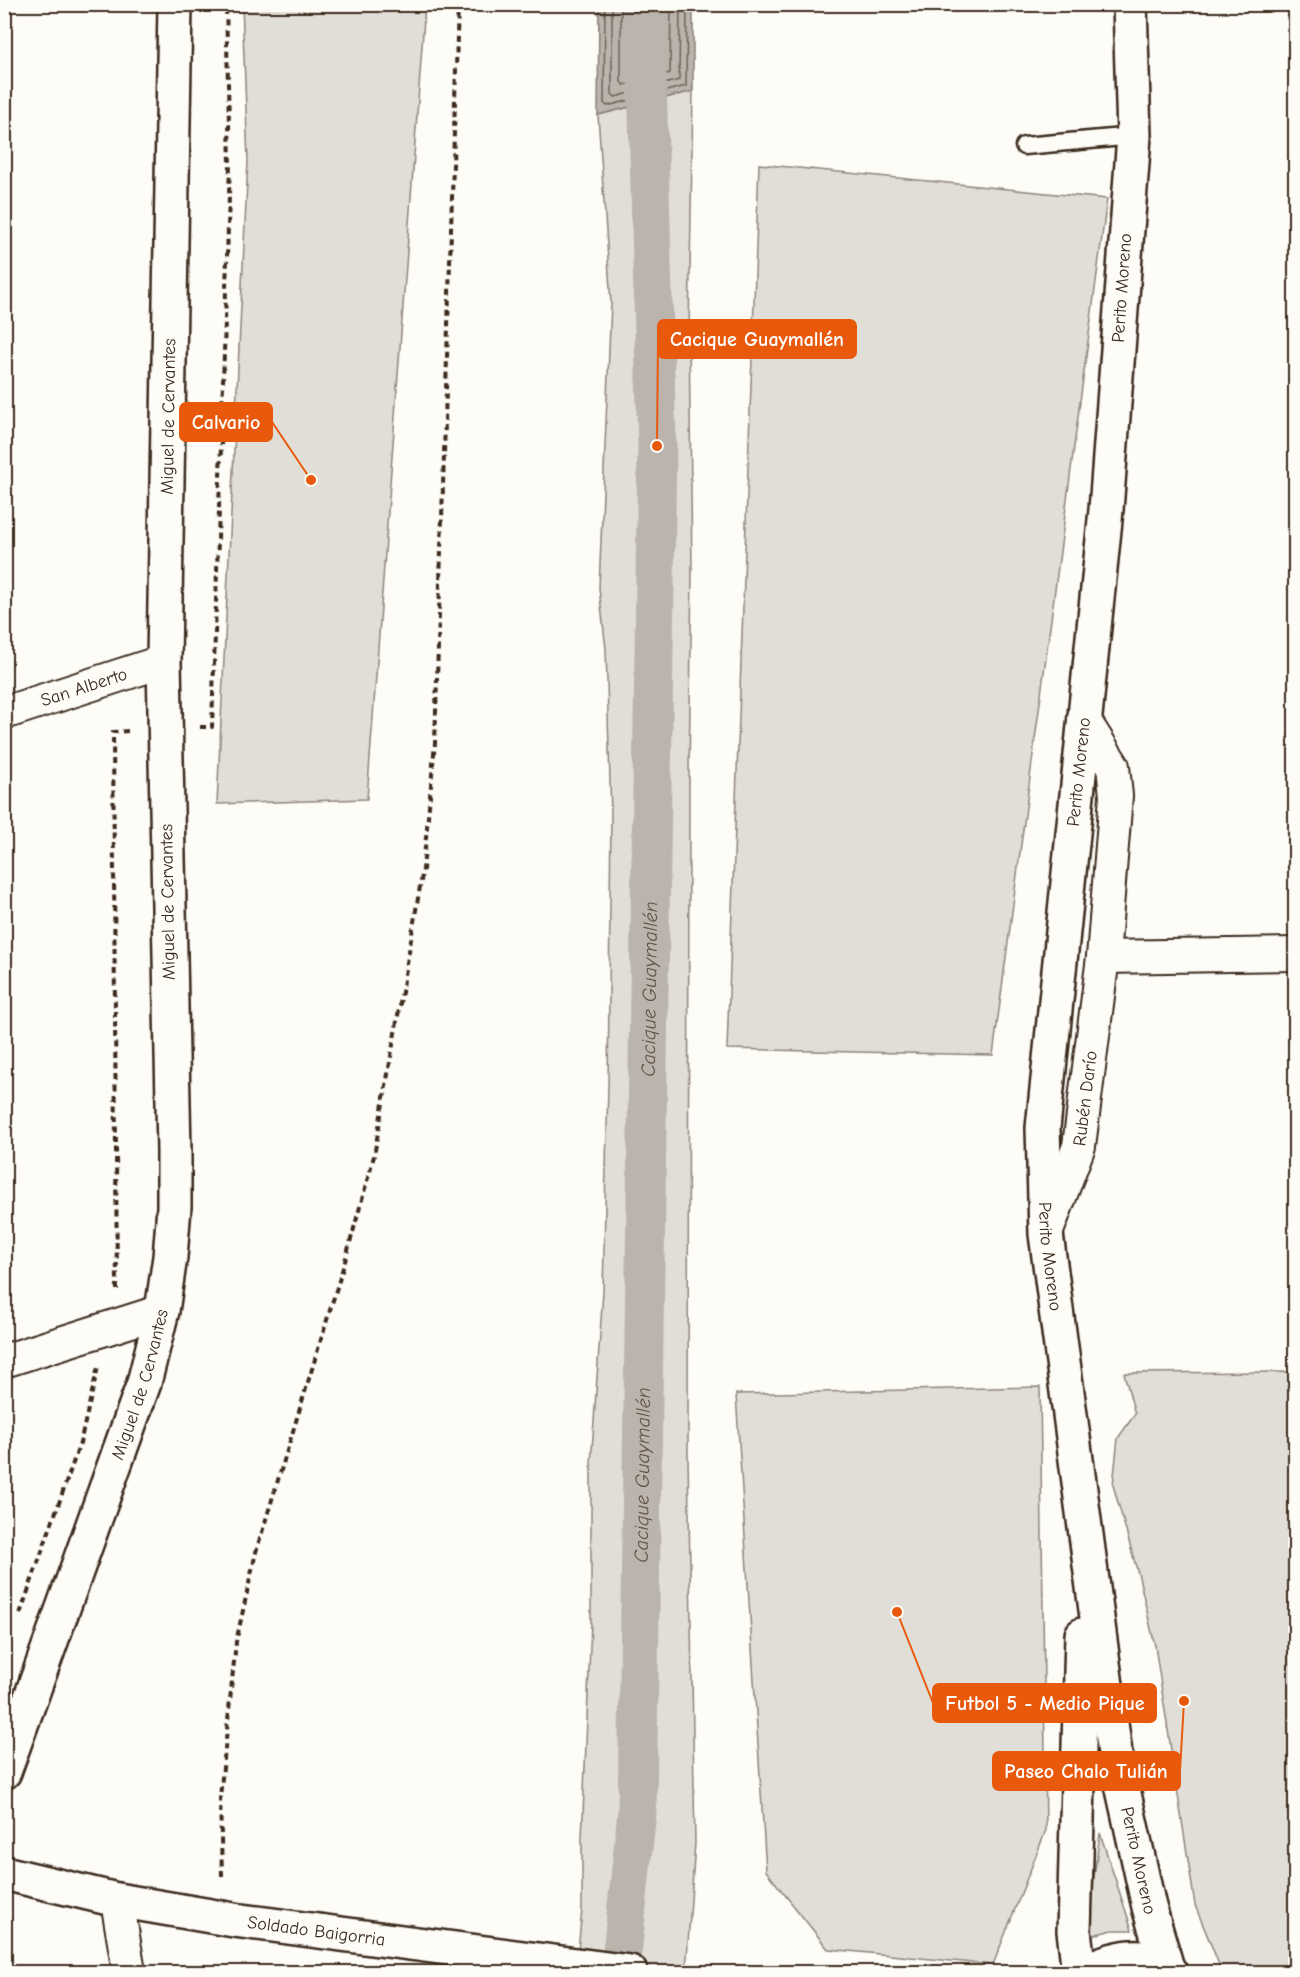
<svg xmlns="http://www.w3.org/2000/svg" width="1300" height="1977" viewBox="0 0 1300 1977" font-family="'Comic Neue',sans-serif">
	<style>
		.green { fill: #e1ded7; stroke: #8e847a; stroke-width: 1.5 }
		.water { fill: #bbb4ad; stroke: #887d74; stroke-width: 1.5 }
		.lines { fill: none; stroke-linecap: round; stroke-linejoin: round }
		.shore { stroke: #6e6157; stroke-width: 1.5 }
		.canal { stroke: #bbb4ad; stroke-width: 39 }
		.service-casing { stroke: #3b2a1e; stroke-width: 21 }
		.minor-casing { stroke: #3b2a1e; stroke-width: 36 }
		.secondary-casing { stroke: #3b2a1e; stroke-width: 38 }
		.path { stroke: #3b2a1e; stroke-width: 4; stroke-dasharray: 6 4.5; stroke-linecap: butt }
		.service { stroke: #fdfcf7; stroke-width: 16 }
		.minor { stroke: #fdfcf7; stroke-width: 32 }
		.secondary { stroke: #fdfcf7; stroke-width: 33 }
		.labels { text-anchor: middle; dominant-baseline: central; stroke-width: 5; stroke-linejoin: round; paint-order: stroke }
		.street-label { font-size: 18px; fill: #3b2a1e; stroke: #fdfcf7 }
		.water-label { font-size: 20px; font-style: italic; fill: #615349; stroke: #fdfcf7 }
		.leader { fill: none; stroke: #e8590c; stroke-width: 2 }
		.callout-dot { fill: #e8590c; stroke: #fdfcf7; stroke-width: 2 }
		.callout { fill: #e8590c; stroke: #e8590c; stroke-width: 2 }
		.callout-label { font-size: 20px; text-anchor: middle; font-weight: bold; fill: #fff }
	</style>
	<rect width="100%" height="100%" fill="#fdfcf7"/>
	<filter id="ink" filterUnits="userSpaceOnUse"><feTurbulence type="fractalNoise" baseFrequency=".0167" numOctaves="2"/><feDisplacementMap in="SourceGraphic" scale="12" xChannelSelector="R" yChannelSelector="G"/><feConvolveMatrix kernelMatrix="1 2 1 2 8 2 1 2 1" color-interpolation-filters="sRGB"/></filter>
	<g filter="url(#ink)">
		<g class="green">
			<path d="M242 5H425L367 799 217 804 248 161Z"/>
			<path d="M693 91 689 333 692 572 689 774 688 1458 695 1843 686 1972H576L582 1909V1839L591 1622V1464L603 1291 608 1085 611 815 606 649 599 588 611 303 598 115Z"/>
			<path d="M759 164 1107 199 993 1055 727 1049Z"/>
			<path d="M1295 1372V1972H1222L1195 1905 1155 1646 1139 1577 1113 1485 1118 1438 1135 1414 1124 1373Z"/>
			<path d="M1040 1387 1046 1830 993 1965 828 1949 766 1871 736 1394Z"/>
			<path d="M1100 1833 1132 1930H1112L1086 1937Z"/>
		</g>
		<path class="water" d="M599 5H693V91L598 115Z"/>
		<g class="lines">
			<g class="shore">
				<path d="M605 4 604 103 607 106 686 86 687 4"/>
				<path d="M612 4V94L615 97 679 80 680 4"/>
				<path d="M621 4V82L624 85 670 73 671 4"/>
			</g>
			<path class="canal" id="s1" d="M620 1972 637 1812 657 446 645 4"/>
			<g class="service-casing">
				<path id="service" d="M1024 146 1134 136"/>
			</g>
			<g class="minor-casing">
				<g id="minor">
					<path id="s2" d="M4 713 164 661"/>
					<path d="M1103 957 1296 954"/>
					<path id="s3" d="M1046 1234 1079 1146 1103 957 1116 796 1113 766 1084 720"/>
					<path d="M4 1361 162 1311"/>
					<path d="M117 1900 129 1972"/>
				</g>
			</g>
			<g class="secondary-casing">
				<g id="secondary">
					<path id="s4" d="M1130 4 1134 136 1106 510 1043 1128 1046 1234 1115 1753 1149 1907 1167 1968"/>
					<path id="s5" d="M4 1772 144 1383 162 1311 170 1257 174 1207V1152L164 661 175 4"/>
					<path id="s6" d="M4 1873 117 1900 234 1920 630 1972"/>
					<path d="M1079 1972 1074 1931 1082 1635"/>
					<path d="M1082 1972C1107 1960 1148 1945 1170 1972"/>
				</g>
			</g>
			<g class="path">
				<path d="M200 727H212L230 164 226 4"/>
				<path d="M117 1290 113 732 130 731"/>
				<path d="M20 1614 80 1443 98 1367"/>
				<path d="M222 1876 220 1797 236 1642 256 1552 345 1261 374 1156 423 869 435 743 458 4"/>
			</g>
			<use href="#service" class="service"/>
			<use href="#minor" class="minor"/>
			<use href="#secondary" class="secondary"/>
		</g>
	</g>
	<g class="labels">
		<g class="street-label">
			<text transform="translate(1122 288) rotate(-86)">Perito Moreno</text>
			<text stroke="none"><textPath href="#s5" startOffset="1383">Miguel de Cervantes</textPath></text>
			<text stroke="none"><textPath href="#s2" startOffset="84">San Alberto</textPath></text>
			<text transform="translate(1079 772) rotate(-84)">Perito Moreno</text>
			<text transform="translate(168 902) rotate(-91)">Miguel de Cervantes</text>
			<text stroke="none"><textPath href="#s3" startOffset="142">Rubén Darío</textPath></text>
			<text stroke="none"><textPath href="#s4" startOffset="1257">Perito Moreno</textPath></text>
			<text stroke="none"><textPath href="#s5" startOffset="411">Miguel de Cervantes</textPath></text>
			<text stroke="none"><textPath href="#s4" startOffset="1868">Perito Moreno</textPath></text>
			<text stroke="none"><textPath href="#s6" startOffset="318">Soldado Baigorria</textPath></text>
		</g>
		<g class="water-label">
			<text stroke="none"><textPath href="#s1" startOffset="984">Cacique Guaymallén</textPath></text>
			<text stroke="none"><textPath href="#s1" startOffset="498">Cacique Guaymallén</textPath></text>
		</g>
	</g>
	<path class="leader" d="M657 446L658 339M311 480L272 422M897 1612L933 1703M1184 1701L1180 1771"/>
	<g class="callout-dot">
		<circle cx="657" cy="446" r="6"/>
		<circle cx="311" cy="480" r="6"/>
		<circle cx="897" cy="1612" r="6"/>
		<circle cx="1184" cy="1701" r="6"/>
	</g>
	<g class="callout">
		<rect x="658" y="320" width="198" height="38" rx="6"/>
		<rect x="180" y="403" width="92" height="38" rx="6"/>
		<rect x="933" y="1684" width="223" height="38" rx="6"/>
		<rect x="993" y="1752" width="187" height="38" rx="6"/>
	</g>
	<g class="callout-label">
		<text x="757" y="346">Cacique Guaymallén</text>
		<text x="226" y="429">Calvario</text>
		<text x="1045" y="1710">Futbol 5 - Medio Pique</text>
		<text x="1086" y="1778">Paseo Chalo Tulián</text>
	</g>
	<rect width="1300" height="1977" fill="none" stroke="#fdfcf7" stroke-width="24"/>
	<rect x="12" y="12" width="1276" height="1953" fill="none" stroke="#3b2a1e" stroke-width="2" filter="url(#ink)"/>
</svg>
